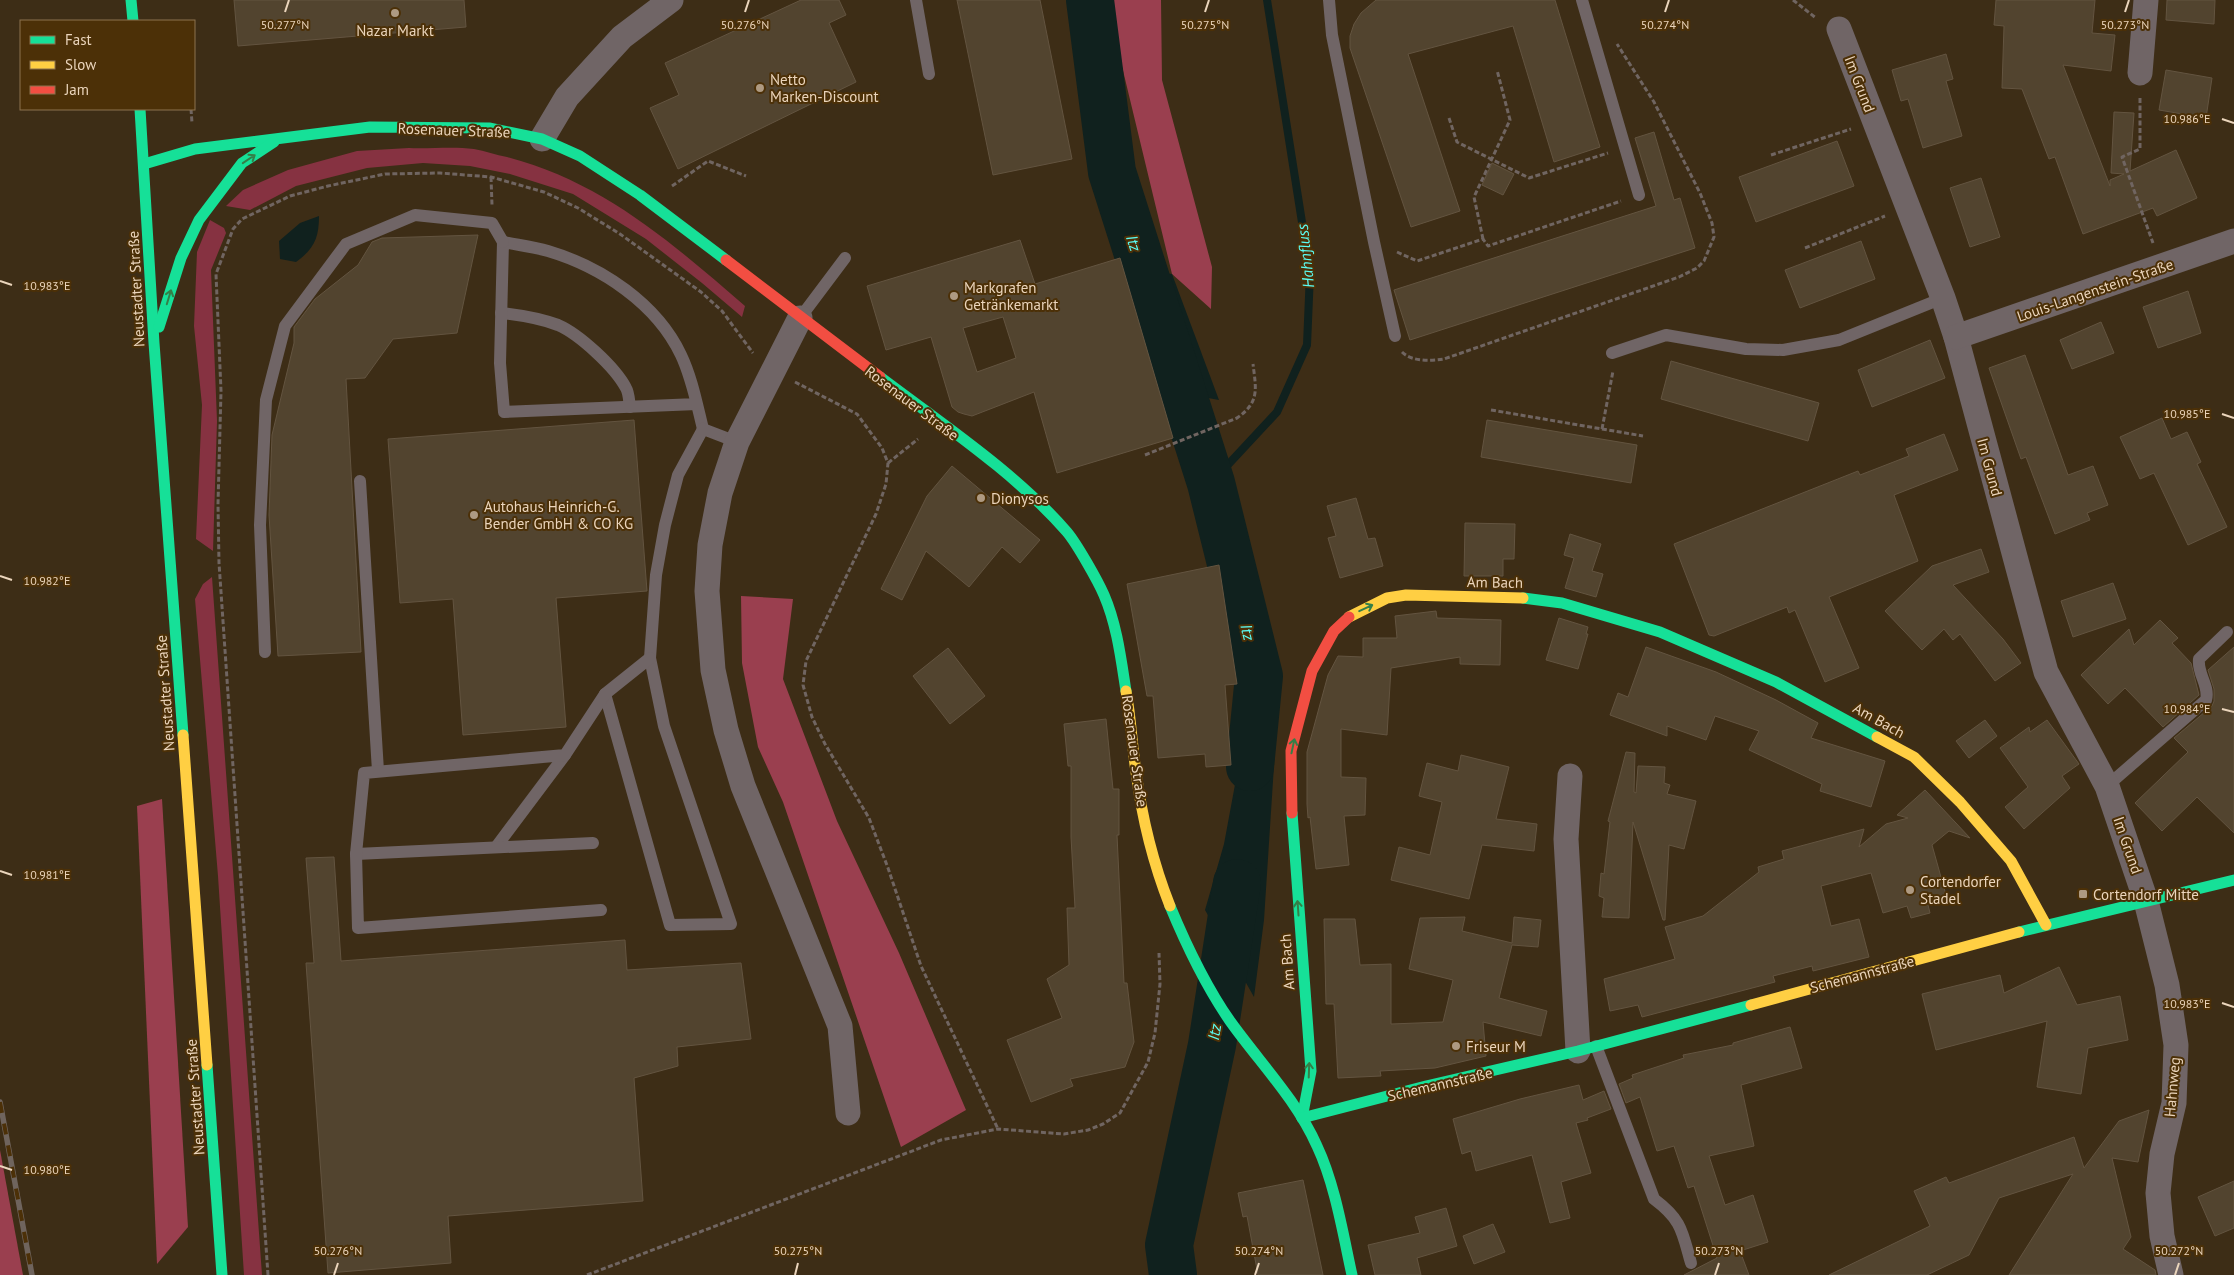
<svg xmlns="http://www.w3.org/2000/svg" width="2234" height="1275" viewBox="0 0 2234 1275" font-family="'PT Sans',sans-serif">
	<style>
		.green { fill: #863241 }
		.forest { fill: #9a3f4f }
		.water { fill: #10211e }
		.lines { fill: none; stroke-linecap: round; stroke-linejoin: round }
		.stream { stroke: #10211e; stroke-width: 8 }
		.river { stroke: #10211e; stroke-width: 48 }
		.building { fill: #52442f; stroke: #635440; fill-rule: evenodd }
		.path { stroke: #706561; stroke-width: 3; stroke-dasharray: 5 2.5; stroke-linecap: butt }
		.lane { stroke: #706566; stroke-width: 12 }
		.street { stroke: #706566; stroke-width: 25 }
		.fast { stroke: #16e098; stroke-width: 11 }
		.slow { stroke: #ffcf43; stroke-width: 11 }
		.jam { stroke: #f24e42; stroke-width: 11 }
		.rail-casing { stroke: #6f645d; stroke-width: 5.5 }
		.rail { stroke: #4c3007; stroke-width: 4; stroke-dasharray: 11; stroke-linecap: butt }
		.oneway { stroke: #347f48 }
		.ticks { fill: none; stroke: #ebd5bc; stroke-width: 2 }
		.poi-dot { fill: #ae9a82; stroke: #4c3007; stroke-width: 2 }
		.labels { text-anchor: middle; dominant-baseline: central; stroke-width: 4; stroke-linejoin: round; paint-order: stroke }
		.poi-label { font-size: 15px; fill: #ebd5bc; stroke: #4c3007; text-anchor: start }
		.street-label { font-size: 15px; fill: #ebd5bc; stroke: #4c3007 }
		.water-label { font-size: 16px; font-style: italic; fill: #5bfbf3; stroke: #4c3007 }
		.ticks-label { font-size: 12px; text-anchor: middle; fill: #ebd5bc; stroke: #4c3007; stroke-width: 4; stroke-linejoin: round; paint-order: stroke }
	</style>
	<rect width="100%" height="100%" fill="#3d2d16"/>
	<g class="green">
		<path d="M409 148C430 149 453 146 474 149 485 151 496 155 507 157 603 182 672 243 745 306L742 317 702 283 646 239 573 194 510 174 470 166 423 163 367 168 296 186 250 210 226 206 243 190 288 170 357 151Z"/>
		<path d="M210 220 224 228 226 233 211 270 217 421 213 551 196 539 202 405 194 326 197 252Z"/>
		<path d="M212 577 262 1275H244L218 876 195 599 203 584Z"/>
	</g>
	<g class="forest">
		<path d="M1106 0H1161L1162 80 1212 267 1211 309 1172 274Z"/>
		<path d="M741 596 793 599 783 679 837 821 899 953 966 1110 901 1147 783 802 758 747 742 663Z"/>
		<path d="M162 799 188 1227 157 1264 137 806Z"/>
		<path d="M0 1150 23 1275H0Z"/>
	</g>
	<g class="water">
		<path d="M319 216C319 238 314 249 296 262L280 259 279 241 300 223Z"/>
		<path d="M1129 270 1172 274 1219 400 1175 392Z"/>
		<path d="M1245 691 1277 719 1264 920 1254 997 1205 910 1224 844 1249 709Z"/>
	</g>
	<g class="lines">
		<path class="stream" d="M1211 483 1277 412 1307 345 1310 273 1267 0"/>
		<g class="river">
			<path d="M1090 0 1112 172 1211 483 1259 676 1250 767"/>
			<path d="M1173 1275 1169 1245 1212 1045 1237 883"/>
		</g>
	</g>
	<g class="building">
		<path d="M234 0H464L466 27 238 46Z"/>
		<path d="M801 0H839L846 15 829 23 856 82 678 169 650 108 679 95 665 63Z"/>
		<path d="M957 0H1040L1072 159 993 175Z"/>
		<path d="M1376 0H1555L1600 147 1554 162 1513 26 1408 54 1460 211 1411 227 1350 48V36L1354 24 1361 13Z"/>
		<path d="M1996 0H2095L2092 33 2115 35 2111 71 2063 65 2110 186V180L2124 174 2111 173 2114 112 2134 113 2130 171 2176 150 2197 198 2157 216 2153 208 2083 234 2055 157 2049 159 2022 89 2002 88 2004 26 1994 25Z"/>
		<path d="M2167 0H2215L2214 24 2166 20Z"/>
		<path d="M1946 54 1953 79 1946 81 1962 136 1923 148 1908 99 1901 101 1892 70Z"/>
		<path d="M2166 70 2212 78 2206 118 2159 110Z"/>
		<path d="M1654 132 1674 200 1680 198 1695 248 1410 340 1394 290 1656 206 1635 138Z"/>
		<path d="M1837 141 1854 186 1756 222 1739 177Z"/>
		<path d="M1492 163 1514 174 1503 195 1482 185Z"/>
		<path d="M1981 178 2000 237 1970 247 1950 188Z"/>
		<path d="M478 235 457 333 393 339 365 378 346 379 361 652 278 656 269 515 272 435 294 343V327L315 299 358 265 372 242 382 238Z"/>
		<path d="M1020 240 1035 284 1120 258 1173 438 1057 473 1034 392 972 416 964 414 958 412 952 407 931 337 886 350 867 286ZM1003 317 1016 358 977 372 963 328Z"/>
		<path d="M1861 241 1875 279 1800 308 1785 270Z"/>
		<path d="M2188 291 2201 333 2158 348 2143 307Z"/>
		<path d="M2101 322 2114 353 2072 369 2060 340Z"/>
		<path d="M1930 340 1945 378 1872 407 1858 370Z"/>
		<path d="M2025 355 2068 475 2093 466 2108 505 2087 513 2090 520 2055 534 2026 457 2021 459 1989 368Z"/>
		<path d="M1671 361 1819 403 1808 441 1661 399Z"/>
		<path d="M2162 418 2171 439 2187 432 2201 462 2197 464 2227 527 2188 545 2154 473 2140 479 2120 437Z"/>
		<path d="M634 420 647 591 556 598 566 727 463 735 453 599 400 603 388 439Z"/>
		<path d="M1487 420 1637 445 1631 483 1481 457Z"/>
		<path d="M1944 434 1958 470 1894 495 1918 561 1829 597 1859 668 1825 682 1795 610 1789 613 1787 607 1714 636 1709 635 1674 544 1858 471 1860 475 1909 456 1906 449Z"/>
		<path d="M952 466 1040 540 1020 563 1002 547 969 587 926 551 902 600 881 589 927 496Z"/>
		<path d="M1356 498 1368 539 1375 538 1383 566 1340 578 1328 538 1336 536 1327 506Z"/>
		<path d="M1465 523 1515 524 1514 559H1503V576H1464Z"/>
		<path d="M1570 534 1601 544 1592 571 1603 574 1596 597 1565 588 1574 558 1564 555Z"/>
		<path d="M1981 549 1989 572 1953 585 2003 639 2021 663 1995 681 1960 634 1953 640 1944 629 1922 650 1885 611 1932 566Z"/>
		<path d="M1219 565 1237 684 1225 685 1231 765 1206 767 1205 754 1158 758 1153 696H1147L1127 584Z"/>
		<path d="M2113 583 2126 619 2073 637 2061 601Z"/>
		<path d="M1436 611 1437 618 1501 620 1500 665 1460 664V657L1391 668 1387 735 1341 729V777L1366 778 1365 815 1344 816 1349 865 1316 869 1310 817 1308 818 1307 804V752L1328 675 1338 656 1363 657V638H1397L1395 616Z"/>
		<path d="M1559 618 1588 627 1586 634H1588L1578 669 1546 660Z"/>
		<path d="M2160 620 2178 638 2172 643 2191 663 2199 695 2163 727 2125 688 2108 704 2081 675 2129 629 2134 645Z"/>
		<path d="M1646 647 1716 672 1776 700 1818 723 1811 738 1885 761 1871 807 1820 791 1822 784 1749 750 1759 731 1715 716 1706 740 1667 726V736L1610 715 1618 693 1628 697Z"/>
		<path d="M2234 647V833L2197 797 2162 831 2135 803 2188 752 2174 738 2212 706 2214 701V689L2208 670Z"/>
		<path d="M948 648 985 696 950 724 913 676Z"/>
		<path d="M1106 719 1113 789H1119V835H1117L1124 983H1127L1134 1042 1125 1067 1070 1079 1073 1086 1031 1102 1007 1040 1062 1018 1047 979 1069 965 1067 908H1075L1071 837V766H1068L1064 724Z"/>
		<path d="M1985 720 1997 736 1969 758 1956 741Z"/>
		<path d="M2047 720 2079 764 2062 776 2070 788 2024 829 2005 807 2028 787 2000 748 2029 727 2030 732Z"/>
		<path d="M1626 752 1635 753 1634 792 1636 793 1638 766 1665 767 1664 783 1670 785 1667 794 1696 801 1684 849 1669 845 1665 920H1663L1633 822 1629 918 1602 917 1604 898 1599 896 1601 873 1604 874 1610 822 1608 821Z"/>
		<path d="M1461 755 1509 767 1496 819 1537 824 1534 851 1482 845 1469 899 1391 880 1399 847 1430 855 1442 802 1419 796 1427 763 1458 771Z"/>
		<path d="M1925 790 1970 838 1949 831 1932 845 1946 895 1927 901 1930 913 1911 918 1907 906 1883 913 1871 873 1821 886 1831 926 1859 919 1869 957 1813 971 1812 966 1773 976 1775 982 1642 1017 1638 1005 1610 1011 1604 979 1675 959 1665 927 1703 916 1759 872 1758 867 1784 859 1782 851 1864 829 1859 847 1886 824 1908 818 1897 815Z"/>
		<path d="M334 857 341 961 625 940 627 970 741 963 751 1039 677 1047 678 1066 634 1078 643 1201 448 1216 451 1263 328 1273 306 963H314L306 858Z"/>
		<path d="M1465 917 1462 931 1512 943 1514 917 1541 920 1538 947 1512 945 1499 998 1547 1011 1541 1036 1483 1022 1486 1056 1435 1068 1380 1071 1381 1076 1338 1078 1334 1004H1326L1324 919H1355L1360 965 1391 964V1024L1443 1022 1453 980 1409 969 1420 918Z"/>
		<path d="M2059 967 2077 1005 2120 996 2128 1040 2088 1048 2081 1094 2037 1087 2047 1021 1936 1050 1922 994 2000 975 2004 993Z"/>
		<path d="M1790 1027 1802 1068 1741 1085 1754 1146 1709 1156 1725 1205 1753 1195 1768 1242 1740 1251 1749 1275H1684L1717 1258 1694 1186 1688 1188 1674 1146 1657 1151 1640 1097 1626 1103 1619 1084 1633 1078 1632 1075 1684 1058 1683 1055 1733 1045V1043Z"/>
		<path d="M1579 1085 1583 1100 1604 1091 1611 1109 1587 1118 1588 1120 1576 1123 1591 1173 1561 1182 1570 1218 1550 1223 1532 1155 1476 1171 1471 1151 1462 1154 1453 1119 1520 1099Z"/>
		<path d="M2149 1110 2138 1162 2112 1158 2131 1237 2123 1249 2155 1270 2156 1275H2009L2073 1174 1999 1198 1969 1255 1927 1275H1829L1930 1226 1914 1191 1946 1177 1949 1183 2074 1137 2084 1168 2119 1121Z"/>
		<path d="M1303 1180 1323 1275H1258L1247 1216 1243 1217 1238 1193Z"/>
		<path d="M2234 1181V1228L2215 1236 2198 1197Z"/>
		<path d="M1446 1208 1457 1246 1417 1258 1421 1275H1375L1368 1245 1420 1233 1415 1217Z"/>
		<path d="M1493 1224 1505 1252 1474 1264 1463 1236Z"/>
	</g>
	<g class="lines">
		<g class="path">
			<path d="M1793 0 1816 18"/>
			<path d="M2140 98V149L2122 157 2153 243"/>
			<path d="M191 109 192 123"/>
			<path d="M1449 118 1457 142 1529 178 1608 153"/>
			<path d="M1771 155 1851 129"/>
			<path d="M491 177 492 205"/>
			<path d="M672 186 708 161 746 176"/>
			<path d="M1483 239 1474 197 1510 120 1497 70"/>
			<path d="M1805 248 1885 216"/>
			<path d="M1397 252 1417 261 1483 239 1488 246 1621 201"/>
			<path d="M1402 352C1412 362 1431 361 1444 359L1679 277 1697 268 1704 261 1714 237 1712 223 1700 193 1654 102 1617 44"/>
			<path d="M795 382 857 414 882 448 888 463 886 484 876 514 806 661 803 685 812 717 825 744 869 818 888 868 921 966 998 1129"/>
			<path d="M1491 410 1643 436"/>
			<path d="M1602 429 1613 371"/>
			<path d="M1145 455 1237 418C1260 402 1256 389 1253 364"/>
			<path d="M888 463 918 439"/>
			<path d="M268 1275 219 563 218 504 221 391 216 274 233 229 242 219 290 196 328 186 385 174 440 173 491 177 544 192 578 208 620 234 701 292 722 311 753 353"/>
			<path d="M587 1275 941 1140 998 1129 1064 1134 1088 1130 1103 1124 1120 1113 1148 1062 1155 1033 1160 984 1159 953"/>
		</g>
		<g class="lane">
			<path d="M916 0 929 74"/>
			<path d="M1329 0 1332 35 1374 242 1395 336"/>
			<path d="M1582 0 1639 195"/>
			<path d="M501 313C520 315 539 318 558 325 579 334 615 367 626 388 629 393 629 401 630 407"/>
			<path d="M800 318 845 258"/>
			<path d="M1612 353 1666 335 1746 349 1783 350 1839 340 1943 298"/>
			<path d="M697 404 504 412 500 363 503 242C518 245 534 247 548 251 602 267 657 304 681 355 692 378 697 405 703 429"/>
			<path d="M360 481 378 771"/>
			<path d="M265 652 260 525 266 400 285 326 346 244 415 215 492 223 503 242"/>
			<path d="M605 694 670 925 731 924 664 726 650 658 656 575 665 525 678 475 703 429 737 442"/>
			<path d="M2107 786 2206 700C2210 686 2197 674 2199 659L2227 632"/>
			<path d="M496 847 565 755"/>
			<path d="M356 854 593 843"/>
			<path d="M601 910 358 928 356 854 364 773 565 755 605 694 650 658"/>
			<path d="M1596 1046 1654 1199C1682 1220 1682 1231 1691 1263"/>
		</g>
		<g class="street">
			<path d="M1839 29 1943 298 1956 337 2046 672 2107 786 2146 901 2167 985 2176 1045 2174 1103 2162 1154 2158 1193 2162 1236 2171 1275"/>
			<path d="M2140 73 2146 0"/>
			<path d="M542 139 567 97 622 37 671 0"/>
			<path d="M800 318 737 442 720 493 710 545 707 591 713 670 726 730 743 786 840 1026 848 1113"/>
			<path d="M1956 337 2234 241"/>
			<path d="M1570 776 1566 839 1578 1051"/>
		</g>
		<g class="fast">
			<path d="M131 0 133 21"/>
			<path d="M140 109 154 343 183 735"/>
			<path d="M144 164 195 149 370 127 489 128 542 139 580 156 640 195 726 260"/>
			<path d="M159 327 181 258 199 220 242 163 274 142"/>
			<path d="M880 377C942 424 1017 474 1067 532 1077 544 1098 581 1104 595 1117 625 1121 659 1126 691"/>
			<path d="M1523 598 1562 603 1660 632 1776 682 1877 737"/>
			<path d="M1292 813 1311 1071 1302 1118"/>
			<path d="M1170 906C1187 947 1205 985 1230 1021 1260 1063 1296 1099 1317 1146 1335 1184 1343 1234 1352 1275"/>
			<path d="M2019 932 2234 880"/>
			<path d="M207 1065 222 1275"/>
			<path d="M1302 1118 1426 1086 1578 1051 1751 1005"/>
		</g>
		<g class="slow">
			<path d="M1349 617 1387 598 1406 595 1523 598"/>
			<path d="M1126 691C1131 718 1132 745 1136 772 1142 818 1153 863 1170 906"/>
			<path d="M183 735 207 1065"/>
			<path d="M1877 737 1914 757 1960 802 2011 861 2046 925"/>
			<path d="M1751 1005 2019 932"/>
		</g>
		<g class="jam">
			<path d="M726 260 880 377"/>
			<path d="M1292 813 1291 751 1312 671 1334 631 1349 617"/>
		</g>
		<g class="rail-casing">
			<path id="rail" d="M0 1102 32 1275"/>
		</g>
		<use href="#rail" class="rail"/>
	</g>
	<defs><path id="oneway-shaft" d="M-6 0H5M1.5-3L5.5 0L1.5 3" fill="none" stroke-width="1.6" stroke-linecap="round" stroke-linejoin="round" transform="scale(1.25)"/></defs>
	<g class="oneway">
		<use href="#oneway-shaft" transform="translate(249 159) rotate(-34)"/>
		<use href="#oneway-shaft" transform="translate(169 297) rotate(-73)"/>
		<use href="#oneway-shaft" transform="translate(1366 608) rotate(-25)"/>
		<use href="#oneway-shaft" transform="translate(1293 746) rotate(-78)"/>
		<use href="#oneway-shaft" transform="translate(1298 908) rotate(-94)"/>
		<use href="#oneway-shaft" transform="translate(1309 1070) rotate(-88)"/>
	</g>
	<path class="ticks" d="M285 12 289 0M745 12 749 0M1205 12 1209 0M1665 12 1669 0M2125 12 2129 0M2222 119 2234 123M0 281 12 285M2222 414 2234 418M0 576 12 580M2222 709 2234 712M0 871 12 875M2222 1003 2234 1007M0 1166 12 1170M334 1275 338 1263M795 1275 798 1263M1255 1275 1259 1263M1715 1275 1719 1263M2175 1275 2179 1263"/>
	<g class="poi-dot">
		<circle cx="395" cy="13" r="5"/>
		<circle cx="760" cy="88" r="5"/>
		<circle cx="954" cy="296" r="5"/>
		<circle cx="981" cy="498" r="5"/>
		<circle cx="474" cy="515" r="5"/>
		<circle cx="1910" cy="890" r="5"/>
		<rect x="2078" y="889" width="10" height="10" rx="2.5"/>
		<circle cx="1456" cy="1046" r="5"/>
	</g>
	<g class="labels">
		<g class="poi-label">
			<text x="395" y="30" text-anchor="middle">Nazar Markt</text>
			<text x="770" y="79">Netto<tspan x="770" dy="17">Marken-Discount</tspan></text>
			<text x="964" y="287">Markgrafen<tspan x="964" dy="17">Getränkemarkt</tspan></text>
			<text x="991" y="498">Dionysos</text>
			<text x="484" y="506">Autohaus Heinrich-G.<tspan x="484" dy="17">Bender GmbH &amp; CO KG</tspan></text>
			<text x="1920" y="881">Cortendorfer<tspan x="1920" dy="17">Stadel</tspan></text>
			<text x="2093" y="894">Cortendorf Mitte</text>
			<text x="1466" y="1046">Friseur M</text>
		</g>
		<g class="street-label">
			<text transform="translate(1860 84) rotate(69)">Im Grund</text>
			<text transform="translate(454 130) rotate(2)">Rosenauer Straße</text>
			<text transform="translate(136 289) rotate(-93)">Neustadter Straße</text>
			<text transform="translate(2095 290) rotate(-19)">Louis-Langenstein-Straße</text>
			<text transform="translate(912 403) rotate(37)">Rosenauer Straße</text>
			<text transform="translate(1990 467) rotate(75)">Im Grund</text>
			<text transform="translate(1495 582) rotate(1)">Am Bach</text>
			<text transform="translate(165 693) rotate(-94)">Neustadter Straße</text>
			<text transform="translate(1879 720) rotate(29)">Am Bach</text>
			<text transform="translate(1135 751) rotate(82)">Rosenauer Straße</text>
			<text transform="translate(2128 845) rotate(71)">Im Grund</text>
			<text transform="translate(1287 962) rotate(-94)">Am Bach</text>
			<text transform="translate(1862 974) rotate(-15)">Schemannstraße</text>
			<text transform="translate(1440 1084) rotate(-13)">Schemannstraße</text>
			<text transform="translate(2172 1087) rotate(-85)">Hahnweg</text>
			<text transform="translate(195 1097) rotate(-94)">Neustadter Straße</text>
		</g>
		<g class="water-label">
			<text transform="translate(1134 243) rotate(72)">Itz</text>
			<text transform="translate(1305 256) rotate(-96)">Hahnfluss</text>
			<text transform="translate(1248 632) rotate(76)">Itz</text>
			<text transform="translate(1214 1032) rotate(-81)">Itz</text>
		</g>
	</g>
	<g class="ticks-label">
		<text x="285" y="29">50.277°N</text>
		<text x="745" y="29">50.276°N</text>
		<text x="1205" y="29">50.275°N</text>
		<text x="1665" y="29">50.274°N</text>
		<text x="2125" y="29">50.273°N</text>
		<text x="2187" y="123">10.986°E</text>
		<text x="47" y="290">10.983°E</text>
		<text x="2187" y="418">10.985°E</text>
		<text x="47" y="585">10.982°E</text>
		<text x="2187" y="713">10.984°E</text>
		<text x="47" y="879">10.981°E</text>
		<text x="2187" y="1008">10.983°E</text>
		<text x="47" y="1174">10.980°E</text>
		<text x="798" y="1255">50.275°N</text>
		<text x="1259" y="1255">50.274°N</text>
		<text x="1719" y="1255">50.273°N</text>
		<text x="2179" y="1255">50.272°N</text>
		<text x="338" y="1255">50.276°N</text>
	</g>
	<rect x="20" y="20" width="175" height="90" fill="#4c3007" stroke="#8c724f"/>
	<rect x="30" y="36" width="25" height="8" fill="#16e098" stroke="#8c724f"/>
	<text x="65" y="45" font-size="15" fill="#ebd5bc">Fast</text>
	<rect x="30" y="61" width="25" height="8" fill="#ffcf43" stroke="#8c724f"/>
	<text x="65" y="70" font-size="15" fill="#ebd5bc">Slow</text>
	<rect x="30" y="86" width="25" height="8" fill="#f24e42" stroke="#8c724f"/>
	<text x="65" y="95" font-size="15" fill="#ebd5bc">Jam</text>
</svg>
